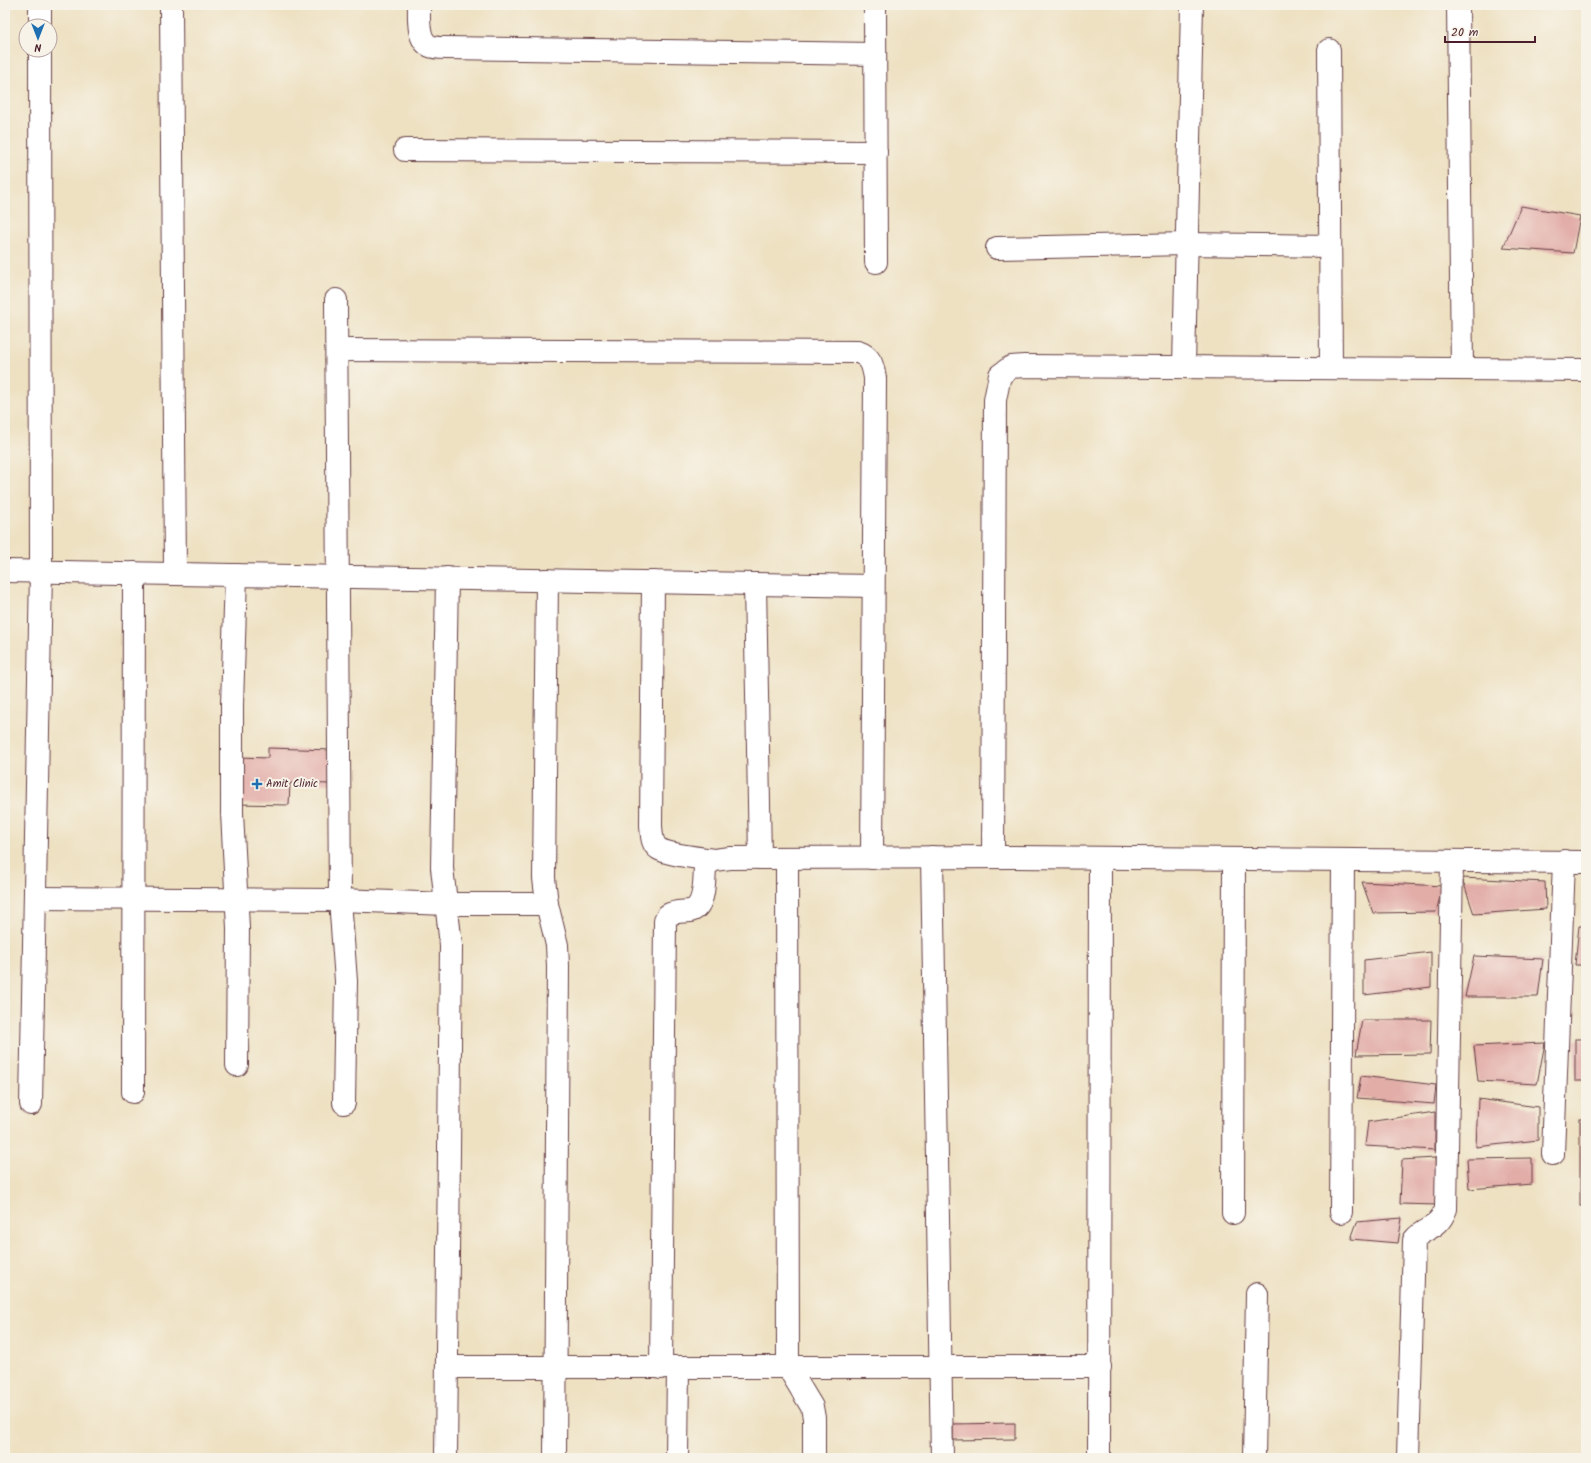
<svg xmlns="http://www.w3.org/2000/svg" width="1591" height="1463" viewBox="0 0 1591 1463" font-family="Kalam,sans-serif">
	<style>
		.building { fill: #e2aca7 }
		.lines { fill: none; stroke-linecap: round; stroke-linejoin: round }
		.street-casing { stroke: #633c42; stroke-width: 24 }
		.street { stroke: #fff; stroke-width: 22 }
		.poi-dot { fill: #1f6fb2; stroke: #f7f3e8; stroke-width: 1.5 }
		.labels { text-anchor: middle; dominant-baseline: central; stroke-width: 4; stroke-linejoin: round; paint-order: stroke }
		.poi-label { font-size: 11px; fill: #4a1f2b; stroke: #f7f3e8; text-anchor: start }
	</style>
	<rect width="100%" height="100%" fill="#f7f3e8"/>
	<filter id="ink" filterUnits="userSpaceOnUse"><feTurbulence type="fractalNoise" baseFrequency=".025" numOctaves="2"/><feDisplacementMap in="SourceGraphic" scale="8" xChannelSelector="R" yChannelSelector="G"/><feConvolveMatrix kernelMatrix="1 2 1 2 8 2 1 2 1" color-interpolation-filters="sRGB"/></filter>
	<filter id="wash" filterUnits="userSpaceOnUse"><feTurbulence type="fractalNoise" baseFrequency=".012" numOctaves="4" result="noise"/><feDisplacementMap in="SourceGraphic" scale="16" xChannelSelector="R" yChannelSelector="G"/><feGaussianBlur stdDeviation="0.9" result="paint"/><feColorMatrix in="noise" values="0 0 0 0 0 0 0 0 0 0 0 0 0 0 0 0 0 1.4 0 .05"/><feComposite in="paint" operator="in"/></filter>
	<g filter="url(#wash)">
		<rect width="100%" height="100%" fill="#eee1c2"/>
		<g id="blocks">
			<g class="building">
				<path d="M1521 206 1580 216 1573 253 1503 248Z"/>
				<path d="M268 748 332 750 331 784 290 783 289 805 237 804 239 757 268 758Z"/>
				<path d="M1462 878 1545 882 1546 909 1474 914Z"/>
				<path d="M1362 882 1443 886 1436 912 1373 913Z"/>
				<path d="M1579 926H1586V965H1575Z"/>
				<path d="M1431 952V987L1364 995V960Z"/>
				<path d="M1474 956 1543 959 1538 997H1465Z"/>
				<path d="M1362 1020H1431L1430 1054 1356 1055Z"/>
				<rect x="1575" y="1039" width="11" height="42"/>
				<path d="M1545 1043 1537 1084 1478 1081 1474 1046Z"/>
				<path d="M1361 1076 1436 1085 1434 1104 1357 1098Z"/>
				<path d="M1478 1099 1538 1107V1140L1476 1147Z"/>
				<path d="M1435 1112V1150L1365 1146 1368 1122Z"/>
				<rect x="1580" y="1119" width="6" height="87"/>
				<path d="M1435 1158 1437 1205 1400 1204 1402 1160Z"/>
				<path d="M1532 1158V1184L1469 1189 1467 1159Z"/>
				<path d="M1402 1218 1398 1243 1351 1239 1357 1222Z"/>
				<path d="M1015 1423V1439L953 1440V1424Z"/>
			</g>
		</g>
	</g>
	<g filter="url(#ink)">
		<use href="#blocks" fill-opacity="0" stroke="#633c42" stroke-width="1"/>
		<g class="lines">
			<g class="street-casing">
				<g id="street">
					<path d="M40 5V26"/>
					<path d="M171 5 175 574"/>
					<path d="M419 5C419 17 417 40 430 46 434 48 441 48 446 48L875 54"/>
					<path d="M875 5 876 262"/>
					<path d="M1458 5 1462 369"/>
					<path d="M1329 50 1331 368"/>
					<path d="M405 150 876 152"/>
					<path d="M997 248 1187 244 1330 246"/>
					<path d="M336 300 340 900 346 981 344 1103"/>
					<path d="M337 350 858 352C871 356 873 366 875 378L872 858"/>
					<path d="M1184 367 1192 5"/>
					<path d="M5 571 873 586"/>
					<path d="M236 575 232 705V813L238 928 237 1065"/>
					<path d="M547 580 544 878 547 904 557 945 558 966 555 1458"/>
					<path d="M653 582 651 826C652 834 651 844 659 849 669 855 701 858 714 860"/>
					<path d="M755 584 760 858"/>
					<path d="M932 857 942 1458"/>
					<path d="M993 857 995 400 1000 375 1011 367 1024 366 1586 370"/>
					<path d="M787 858 788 1367 812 1407 814 1418V1458"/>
					<path d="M35 898 340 900 447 904H547"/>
					<path d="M133 1092 134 573"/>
					<path d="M31 1104 41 571 40 50"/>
					<path d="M1553 1154 1564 861"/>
					<path d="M1341 1212 1343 860"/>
					<path d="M1233 1213 1234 859"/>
					<path d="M448 1367H1100"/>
					<path d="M661 1368 665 921 668 915C675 911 682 912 690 911 706 907 704 879 705 866L714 860 730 858 1013 857 1586 862"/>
					<path d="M446 1458 451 945 442 868 447 578"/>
					<path d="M677 1458 678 1367"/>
					<path d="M1099 1458 1100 858"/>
					<path d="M1254 1458 1257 1294"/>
					<path d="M1408 1458 1414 1240C1426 1225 1437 1232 1446 1209L1452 861"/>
				</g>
			</g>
			<use href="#street" class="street"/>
		</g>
	</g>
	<path class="poi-dot" d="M255 778h4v4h4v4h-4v4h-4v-4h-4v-4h4z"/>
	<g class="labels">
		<g class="poi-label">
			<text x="266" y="784">Amit Clinic</text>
		</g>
	</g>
	<rect width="1591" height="1463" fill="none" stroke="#f7f3e8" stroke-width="20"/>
	<g transform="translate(38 38) rotate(180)"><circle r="19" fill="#f7f3e8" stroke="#b29e9c"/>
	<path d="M0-3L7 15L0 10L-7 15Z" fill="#1f6fb2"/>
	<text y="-6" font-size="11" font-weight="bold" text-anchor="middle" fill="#4a1f2b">N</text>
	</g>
	<path d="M1445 36v6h90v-6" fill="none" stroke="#4a1f2b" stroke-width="2"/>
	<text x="1451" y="36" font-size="12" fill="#4a1f2b" stroke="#f7f3e8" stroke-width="3" paint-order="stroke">20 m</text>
</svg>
